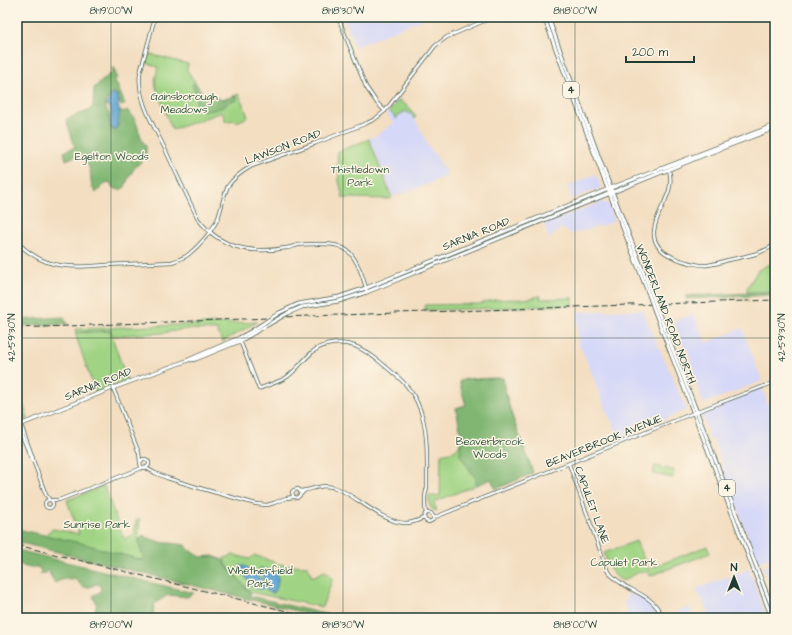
<svg xmlns="http://www.w3.org/2000/svg" width="792" height="635" viewBox="0 0 792 635" font-family="'Architects Daughter',sans-serif">
	<style>
		.built { fill: #d6d8f8 }
		.green { fill: #a0d484; stroke: #60885c }
		.forest { fill: #80b672; stroke: #507a53 }
		.water { fill: #5ba3d1; stroke: #3d7082 }
		.lines { fill: none; stroke-linecap: round; stroke-linejoin: round }
		.minor-casing { stroke: #3f5549; stroke-width: 4 }
		.major-casing { stroke: #3f5549; stroke-width: 4.5 }
		.minor { stroke: #fff; stroke-width: 2.5 }
		.major { stroke: #fff; stroke-width: 3 }
		.rail { stroke: #1f3d34; stroke-width: 1; stroke-dasharray: 6 3; stroke-linecap: butt }
		.major-bridge-casing { stroke: #3f5549; stroke-width: 4.5; stroke-linecap: butt }
		.major-bridge { stroke: #fff; stroke-width: 3 }
		.ticks { fill: none; stroke: #1f3d34; stroke-width: 1; stroke-opacity: 0.45 }
		.labels { text-anchor: middle; dominant-baseline: central; stroke-width: 3; stroke-linejoin: round; paint-order: stroke }
		.shield { fill: #fcf5e5; stroke: #617469; stroke-width: 1 }
		.shield-label { font-size: 10px; font-weight: bold; fill: #1f3d34 }
		.park-label { font-size: 11px; fill: #395b44; stroke: #fcf5e5 }
		.street-label { font-size: 11px; fill: #1f3d34; stroke: #fcf5e5 }
		.neatline { fill: none; stroke: #1f3d34; stroke-width: 1.5 }
		.ticks-label { font-size: 10px; text-anchor: middle; fill: #1f3d34 }
	</style>
	<rect width="100%" height="100%" fill="#fcf5e5"/>
	<filter id="ink" filterUnits="userSpaceOnUse"><feTurbulence type="fractalNoise" baseFrequency=".025" numOctaves="2"/><feDisplacementMap in="SourceGraphic" scale="8" xChannelSelector="R" yChannelSelector="G"/><feConvolveMatrix kernelMatrix="1 2 1 2 8 2 1 2 1" color-interpolation-filters="sRGB"/></filter>
	<filter id="wash" filterUnits="userSpaceOnUse"><feTurbulence type="fractalNoise" baseFrequency=".012" numOctaves="4" result="noise"/><feDisplacementMap in="SourceGraphic" scale="16" xChannelSelector="R" yChannelSelector="G"/><feGaussianBlur stdDeviation="0.9" result="paint"/><feColorMatrix in="noise" values="0 0 0 0 0 0 0 0 0 0 0 0 0 0 0 0 0 1.4 0 .05"/><feComposite in="paint" operator="in"/></filter>
	<g filter="url(#wash)">
		<rect width="100%" height="100%" fill="#f3dec1"/>
		<g class="built">
			<path d="M344 17H427L355 47Z"/>
			<path d="M398 99 408 106 416 116 415 119 431 151 435 154 443 168 446 170V175L429 184 393 197 370 139 380 133 394 123 386 114Z"/>
			<path d="M596 174 601 188 572 199 567 186Z"/>
			<path d="M602 202 610 205 614 221 599 227 598 226 585 231 584 230 572 234 561 228 549 239 544 224Z"/>
			<path d="M642 310 687 410 620 438 607 413 585 356 578 344 577 312Z"/>
			<path d="M694 314 706 343 742 328 762 381 703 404 692 371 696 369 692 365 688 350 684 347 674 321Z"/>
			<path d="M762 388 775 425V556L757 563 732 491 724 475 726 474 713 439 710 440 702 413Z"/>
			<path d="M775 563V600L763 567Z"/>
			<path d="M749 569 767 618H695L709 612 696 589Z"/>
			<path d="M628 593 645 599 657 613 659 618H629L624 605Z"/>
			<path d="M689 607 694 618H681L678 611Z"/>
		</g>
		<g class="green">
			<path d="M149 54 188 64 187 70 202 92 222 100 239 94 248 117 237 122 233 120 226 122 222 112 172 130 156 87 155 81 158 67 146 63Z"/>
			<path d="M399 100 407 106 416 116 414 119 411 113 409 114 406 111 397 116V119L389 111Z"/>
			<path d="M369 139 392 198 390 199 343 198 339 181 337 152Z"/>
			<path d="M774 262 775 291 747 292V288L758 270Z"/>
			<path d="M539 296H541L540 299 573 298V305L469 309 425 310V305L480 304C498 295 520 303 539 296Z"/>
			<path d="M257 322 222 342 217 330 187 329 162 333 113 336 111 330 76 332 75 329Z"/>
			<path d="M110 331 127 380 96 392H95L75 333Z"/>
			<path d="M503 378C507 411 523 442 533 473L496 489 491 479 434 502 437 511C429 510 429 503 429 496H437L440 495 441 454C445 453 450 452 454 451 467 444 458 419 456 408L466 405 460 384V381L467 379Z"/>
			<path d="M17 385 28 419 17 423Z"/>
			<path d="M655 466 674 470 673 478 653 474Z"/>
			<path d="M104 486 124 539 133 535 137 519H140L138 540 145 561 45 535 48 532 53 529 79 534 67 500Z"/>
			<path d="M636 541 648 569 707 546 710 553 650 576 648 572H639L623 581C611 575 608 566 604 553Z"/>
			<path d="M234 555 250 559 254 555 282 565 308 566 312 577 325 571 333 578 322 607 250 592 225 563 224 558Z"/>
		</g>
		<g class="forest">
			<path d="M113 67 117 77 115 80 125 104 121 106 116 93H111L105 103 106 108 109 114 110 128 115 131 118 126 120 110 124 112 127 110 135 119 142 140 146 146V155L140 163 135 167 128 179 125 187 120 190 113 188 110 182 106 183 96 193C89 183 92 181 90 171 89 164 83 160 79 155L66 160 64 152 75 147 66 119 88 111 93 106 94 88 111 73Z"/>
			<path d="M194 83 201 93 222 100 237 96V100L236 101H230L224 107 213 110 203 111 197 105 196 103 197 97 192 85Z"/>
			<path d="M775 292V295L686 299V296Z"/>
			<path d="M64 317 67 324 17 326V320Z"/>
			<path d="M503 378C507 411 523 442 533 473L496 489 491 479 476 485V479L460 455 461 435 456 408 466 405 460 384V381L467 379Z"/>
			<path d="M17 529 81 543 144 561 138 540 143 536 160 542 165 543H170L186 545 188 549 201 557 213 556 225 561V564L250 592V596L341 618H325L17 542Z"/>
			<path d="M17 550 194 593 187 597 168 595 154 604 153 618H97V617L93 613C98 605 97 604 93 596L101 591 100 585 96 584C88 589 82 589 77 580 67 578 64 578 55 583L53 581 48 570 45 573 40 575 41 570 37 567H25L17 562Z"/>
		</g>
		<g class="water">
			<path d="M116 94 119 102 118 105C121 113 119 123 115 130L111 128V112L110 108 107 106V103L111 95Z"/>
			<path d="M240 566H245L263 581 265 586 263 589C251 590 251 584 245 576 242 574 240 572 237 570Z"/>
			<path d="M260 568 277 572C279 580 278 585 275 592L274 593 266 591V583L259 571Z"/>
		</g>
	</g>
	<g filter="url(#ink)">
		<g class="lines">
			<g class="minor-casing">
				<g id="minor">
					<path d="M155 17 140 73C137 100 154 126 165 149 176 173 187 196 198 219 221 249 251 254 286 248 290 248 294 246 298 245 305 244 312 244 319 244 330 244 341 244 350 253 358 262 364 280 367 292"/>
					<path d="M338 17 366 87 377 103 385 111"/>
					<path d="M669 170C676 194 656 209 654 231 652 251 674 259 690 263 696 264 701 266 708 265 715 264 722 262 728 260 738 258 749 256 758 253 764 251 769 248 775 245"/>
					<path d="M17 242C27 252 40 261 54 264 71 268 89 266 106 265 128 264 150 263 172 262 178 260 184 258 189 254 199 246 213 230 218 218 222 208 223 196 228 186 234 177 243 171 252 166L316 143 367 123 375 119 385 111 435 46 447 37 493 17"/>
					<path d="M239 338 259 389C268 385 279 382 287 377 301 367 309 349 326 345 348 339 362 348 379 361 388 369 398 376 406 385 425 407 427 435 427 462 427 470 427 479 427 487 426 491 425 495 425 499 425 504 425 509 426 514"/>
					<path d="M113 388 139 453 140 462"/>
					<path d="M21 425 33 458V460"/>
					<path d="M18 426 31 458 33 460 46 495 49 499"/>
					<path d="M569 464 608 572C613 577 619 582 625 586 642 595 655 599 663 618"/>
					<path d="M146 468 149 465V462L146 459H143L140 462 141 467 146 468 155 473 167 478 203 489 256 504 267 505 274 503 286 498 294 497"/>
					<path d="M300 491C312 490 323 483 336 488 357 496 384 524 407 523 413 523 418 520 424 518L425 514 427 513H431L433 516V520L429 522 426 521 424 518"/>
					<path d="M301 494 300 491 298 489 294 490 292 492 293 496 297 498 304 491"/>
					<circle cx="49" cy="504" r="4"/>
					<path d="M52 500H59L142 468"/>
					<path d="M433 518 701 410 775 382"/>
				</g>
			</g>
			<g class="major-casing">
				<g id="major">
					<path d="M544 17 602 174 649 295"/>
					<path d="M548 17 601 163 652 294"/>
					<path d="M658 311 775 615"/>
					<path d="M655 312 772 618"/>
					<path d="M279 313 298 304 339 297 366 288 611 188 775 125"/>
					<path d="M288 313 302 307 339 301 367 292 704 155 775 128"/>
					<path d="M191 360 196 359 240 341 269 324"/>
					<path d="M17 426 113 388 186 361 239 338 250 332 264 323"/>
				</g>
			</g>
			<use href="#minor" class="minor"/>
			<use href="#major" class="major"/>
			<g class="rail">
				<path d="M17 328 269 318 281 317 775 300"/>
				<path d="M17 545 315 618"/>
			</g>
			<g class="major-bridge-casing">
				<g id="major-bridge">
					<path d="M652 294 658 311"/>
					<path d="M649 295 655 312"/>
					<path d="M264 323 279 313"/>
					<path d="M269 324 288 313"/>
				</g>
			</g>
			<use href="#major-bridge" class="major-bridge"/>
		</g>
	</g>
	<path class="ticks" d="M111 17V618M343 17V618M575 17V618M17 21H775M17 338H775"/>
	<g class="labels">
		<g class="shield">
			<rect x="563" y="82" width="16" height="16" rx="3"/>
			<rect x="719" y="480" width="16" height="16" rx="3"/>
		</g>
		<g class="shield-label">
			<text x="571" y="90">4</text>
			<text x="727" y="488">4</text>
		</g>
		<g class="park-label">
			<text x="184" y="96">Gainsborough<tspan x="184" dy="13">Meadows</tspan></text>
			<text x="112" y="156">Egelton Woods</text>
			<text x="360" y="169">Thistledown<tspan x="360" dy="13">Park</tspan></text>
			<text x="490" y="441">Beaverbrook<tspan x="490" dy="13">Woods</tspan></text>
			<text x="97" y="524">Sunrise Park</text>
			<text x="624" y="562">Capulet Park</text>
			<text x="260" y="570">Whetherfield<tspan x="260" dy="13">Park</tspan></text>
		</g>
		<g class="street-label">
			<text transform="translate(283 147) rotate(-21)">LAWSON ROAD</text>
			<text transform="translate(476 234) rotate(-22)">SARNIA ROAD</text>
			<text transform="translate(666 314) rotate(69)">WONDERLAND ROAD NORTH</text>
			<text transform="translate(98 384) rotate(-22)">SARNIA ROAD</text>
			<text transform="translate(604 441) rotate(-22)">BEAVERBROOK AVENUE</text>
			<text transform="translate(592 505) rotate(70)">CAPULET LANE</text>
		</g>
	</g>
	<rect width="792" height="635" fill="none" stroke="#fcf5e5" stroke-width="44"/>
	<g transform="translate(734 577)" stroke="#fcf5e5" stroke-width="3" paint-order="stroke">
	<path d="M0-3L7 15L0 10L-7 15Z" fill="#1f3d34"/>
	<text y="-6" font-size="11" font-weight="bold" text-anchor="middle" fill="#1f3d34">N</text>
	</g>
	<path d="M626 56v6h68v-6" fill="none" stroke="#1f3d34" stroke-width="2"/>
	<text x="632" y="56" font-size="12" fill="#1f3d34" stroke="#fcf5e5" stroke-width="3" paint-order="stroke">200 m</text>
	<rect x="22" y="22" width="748" height="591" class="neatline"/>
	<g class="ticks-label">
		<text x="111" y="14">81°19'00"W</text>
		<text x="343" y="14">81°18'30"W</text>
		<text x="575" y="14">81°18'00"W</text>
		<text transform="translate(11 338) rotate(-90)" y="4">42°59'30"N</text>
		<text transform="translate(781 338) rotate(-90)" y="4">42°59'30"N</text>
		<text x="111" y="628">81°19'00"W</text>
		<text x="343" y="628">81°18'30"W</text>
		<text x="575" y="628">81°18'00"W</text>
	</g>
</svg>
